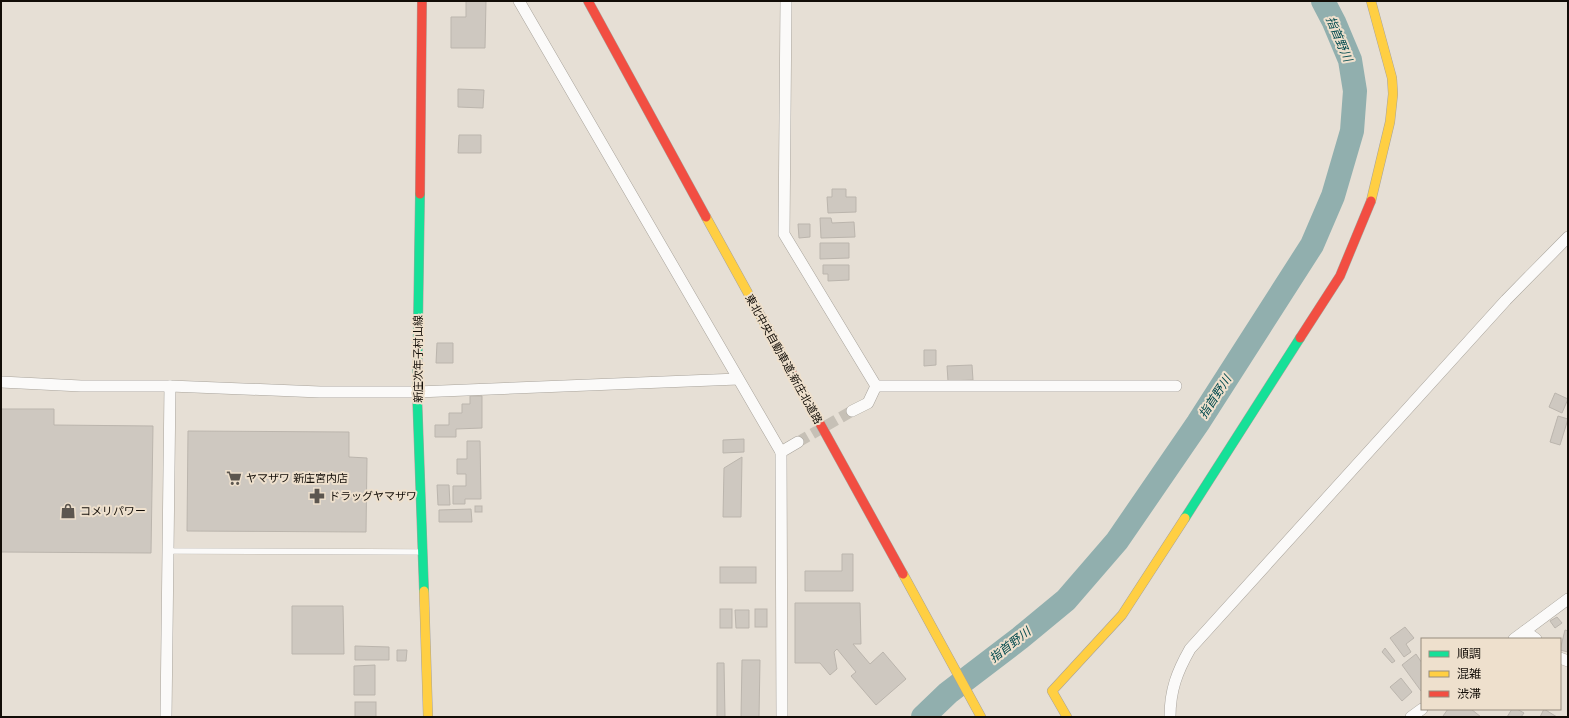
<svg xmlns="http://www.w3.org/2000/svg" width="1569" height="718" viewBox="0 0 1569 718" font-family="Arial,'Noto Sans JP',sans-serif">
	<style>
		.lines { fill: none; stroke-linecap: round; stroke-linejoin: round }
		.river { stroke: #91afae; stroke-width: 24 }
		.building { fill: #cec8c0; stroke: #bbb5ad }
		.street-tunnel { stroke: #c6c0b6; stroke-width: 11; stroke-dasharray: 11 5.5; stroke-linecap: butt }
		.lane-casing { stroke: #a8a39b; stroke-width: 6 }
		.street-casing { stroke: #a8a39b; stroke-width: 12 }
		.fast-casing { stroke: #a8a39b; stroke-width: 10 }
		.slow-casing { stroke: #a8a39b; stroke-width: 10 }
		.jam-casing { stroke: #a8a39b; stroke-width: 10 }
		.lane { stroke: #fbfaf9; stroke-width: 5.5 }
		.street { stroke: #fbfaf9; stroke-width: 11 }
		.fast { stroke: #16e098; stroke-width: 9 }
		.slow { stroke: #ffcf43; stroke-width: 9 }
		.jam { stroke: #f24e42; stroke-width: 9 }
		.labels { text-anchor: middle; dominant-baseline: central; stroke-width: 4; stroke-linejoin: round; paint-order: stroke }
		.street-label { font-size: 11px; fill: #120d07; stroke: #eee0cd }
		.poi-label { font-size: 11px; fill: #120d07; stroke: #eee0cd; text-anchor: start }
		.water-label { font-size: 12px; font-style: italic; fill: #00494d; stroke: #eee0cd }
	</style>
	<rect width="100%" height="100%" fill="#e6dfd5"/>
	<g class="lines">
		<path class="river" d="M923 717 948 693 1020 638 1066 600 1117 541 1198 423 1312 245 1333 196 1352 131 1355 91 1350 60 1334 22 1323 1"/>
	</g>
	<g class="building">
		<path d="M466 1H486L485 48H451V17H466Z"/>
		<path d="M458 89 484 90 483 108 458 107Z"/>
		<path d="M459 135H481V153H458Z"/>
		<path d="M832 189H846V197H856V212L828 213 827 197H832Z"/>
		<path d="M820 218H831L832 223 854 222 855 237 821 238Z"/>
		<path d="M798 224H810V237L799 238Z"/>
		<path d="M820 243H849V258L820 259Z"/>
		<path d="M823 265H849V280L828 281V274H823Z"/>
		<path d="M437 343H453V363H436Z"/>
		<path d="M924 350H936V365L924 366Z"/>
		<path d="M972 365 973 380 948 381 947 366Z"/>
		<path d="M1555 393 1568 399 1562 413 1549 407Z"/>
		<path d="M470 396H482V428L456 429V437H435V425H449V413H462V404H470Z"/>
		<path d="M1 409H54V425L153 426 151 553 1 552Z"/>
		<path d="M1558 416 1568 419 1560 445 1550 442Z"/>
		<path d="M188 431 349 432V457L367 458 366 532 187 531Z"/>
		<path d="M744 439V452L723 453V440Z"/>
		<path d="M467 441H480L481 499H465V504H453V486H466V474H457V459H467Z"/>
		<path d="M742 457 741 517H723L724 468Z"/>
		<path d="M437 485H449L450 505H438Z"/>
		<rect x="475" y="506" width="7" height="6"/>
		<path d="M471 509 472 522H439V510Z"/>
		<path d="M842 554H853V591H805V571H842Z"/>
		<rect x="720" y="567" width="36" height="16"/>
		<path d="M795 603H860L861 644H853L870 664 883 652 906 679 876 705 851 676 856 672 837 649 834 652 837 669 830 675 820 663H795Z"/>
		<path d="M292 606H343L344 654H292Z"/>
		<rect x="720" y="609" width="12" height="19"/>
		<rect x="755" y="609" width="12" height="18"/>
		<path d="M735 610H749V628H736Z"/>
		<path d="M1557 617 1562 623 1555 628 1550 621Z"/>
		<path d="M1405 627 1414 638 1406 644 1411 652 1404 657 1390 638Z"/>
		<path d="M1565 630 1568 631V652L1560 650Z"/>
		<path d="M355 646 389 647V660H355Z"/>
		<path d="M1385 648 1395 661 1392 663 1382 652Z"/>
		<path d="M397 650H407L406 661H397Z"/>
		<path d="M1416 654 1422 663V690L1421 691 1402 665Z"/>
		<path d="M742 660H760L759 717H741Z"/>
		<path d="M717 663H724L725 717H717Z"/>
		<path d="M375 665V695H354V666Z"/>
		<path d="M1401 678 1412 692 1402 701 1390 687Z"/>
		<rect x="355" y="702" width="21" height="15"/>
		<path d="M1448 709H1471L1481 717H1444L1443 716Z"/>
		<path d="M1512 709H1517L1524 713 1521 717H1507Z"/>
		<path d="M1544 709 1557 717H1540Z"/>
	</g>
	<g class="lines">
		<path class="street-tunnel" d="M798 442 852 411"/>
		<g class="lane-casing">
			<path id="lane" d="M168 551 421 552"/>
		</g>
		<g class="street-casing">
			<g id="street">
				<path d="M519 1 781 452"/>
				<path d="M786 1 784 234 876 386 868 403 852 411"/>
				<path d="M1 382 81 386H170L320 392H417L738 379"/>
				<path d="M876 386H1176"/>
				<path d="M1525 631 1536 639"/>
				<path d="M1514 639 1568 599"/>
				<path d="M1560 658 1568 661"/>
				<path d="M166 717 170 386"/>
				<path d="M782 717 781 452 798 442"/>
				<path d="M1170 717C1170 690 1177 672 1190 649L1506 300 1568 237"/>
				<path d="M1411 717 1422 709"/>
			</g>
		</g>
		<g class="fast-casing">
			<g id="fast">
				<path d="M420 194 417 392 424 591"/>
				<path d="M1185 518 1300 338"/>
			</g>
		</g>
		<g class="slow-casing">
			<g id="slow">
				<path d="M1371 1 1392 78 1393 94 1390 122 1371 201"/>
				<path d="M706 217 791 371"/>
				<path d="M903 574 981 717"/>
				<path d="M424 591 428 717"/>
				<path d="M1067 717 1052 691 1122 615 1185 518"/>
			</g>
		</g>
		<g class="jam-casing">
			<g id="jam">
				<path d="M588 1 706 217"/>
				<path d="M420 194 422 1"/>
				<path d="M1300 338 1340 276 1371 201"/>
				<path d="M791 371 903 574"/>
			</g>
		</g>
		<use href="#lane" class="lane"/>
		<use href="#street" class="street"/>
		<use href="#fast" class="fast"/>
		<use href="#slow" class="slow"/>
		<use href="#jam" class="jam"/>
	</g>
	<defs>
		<g id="supermarket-bare" transform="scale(1.2)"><path d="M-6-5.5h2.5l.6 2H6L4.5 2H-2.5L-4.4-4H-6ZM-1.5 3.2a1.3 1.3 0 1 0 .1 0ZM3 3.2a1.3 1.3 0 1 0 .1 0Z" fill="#5c564f" stroke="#eee0cd" stroke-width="2.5" paint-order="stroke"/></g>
		<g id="pharmacy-bare" transform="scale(1.2)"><path d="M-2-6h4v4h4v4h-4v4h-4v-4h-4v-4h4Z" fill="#5c564f" stroke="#eee0cd" stroke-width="2.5" paint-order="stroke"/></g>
		<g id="shop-bare" transform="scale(1.2)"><path d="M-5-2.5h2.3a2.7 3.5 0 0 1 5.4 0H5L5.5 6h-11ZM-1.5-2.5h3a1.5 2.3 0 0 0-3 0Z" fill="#5c564f" stroke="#eee0cd" stroke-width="2.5" paint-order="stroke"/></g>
	</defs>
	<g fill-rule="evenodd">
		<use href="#supermarket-bare" x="234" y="478"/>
		<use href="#pharmacy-bare" x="317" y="496"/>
		<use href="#shop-bare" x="68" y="511"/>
	</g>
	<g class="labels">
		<g class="street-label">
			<text transform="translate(418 359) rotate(-90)">新庄次年子村山線</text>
			<text transform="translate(784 359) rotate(61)">東北中央自動車道;新庄北道路</text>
		</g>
		<g class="poi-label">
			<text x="246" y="478">ヤマザワ 新庄宮内店</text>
			<text x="329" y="496">ドラッグヤマザワ</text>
			<text x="80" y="511">コメリパワー</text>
		</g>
		<g class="water-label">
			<text transform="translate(1339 39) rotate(67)">指首野川</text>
			<text transform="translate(1215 397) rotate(-57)">指首野川</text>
			<text transform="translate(1010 645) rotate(-38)">指首野川</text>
		</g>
	</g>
	<rect width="1569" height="718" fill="none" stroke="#120d07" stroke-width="4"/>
	<rect x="1421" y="638" width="140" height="72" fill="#eee0cd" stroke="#968c7e"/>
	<rect x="1429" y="651" width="20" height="6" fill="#16e098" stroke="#968c7e"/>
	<text x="1457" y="658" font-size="12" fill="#120d07">順調</text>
	<rect x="1429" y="671" width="20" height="6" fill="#ffcf43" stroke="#968c7e"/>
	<text x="1457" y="678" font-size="12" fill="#120d07">混雑</text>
	<rect x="1429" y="691" width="20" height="6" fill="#f24e42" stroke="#968c7e"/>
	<text x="1457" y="698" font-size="12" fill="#120d07">渋滞</text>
</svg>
